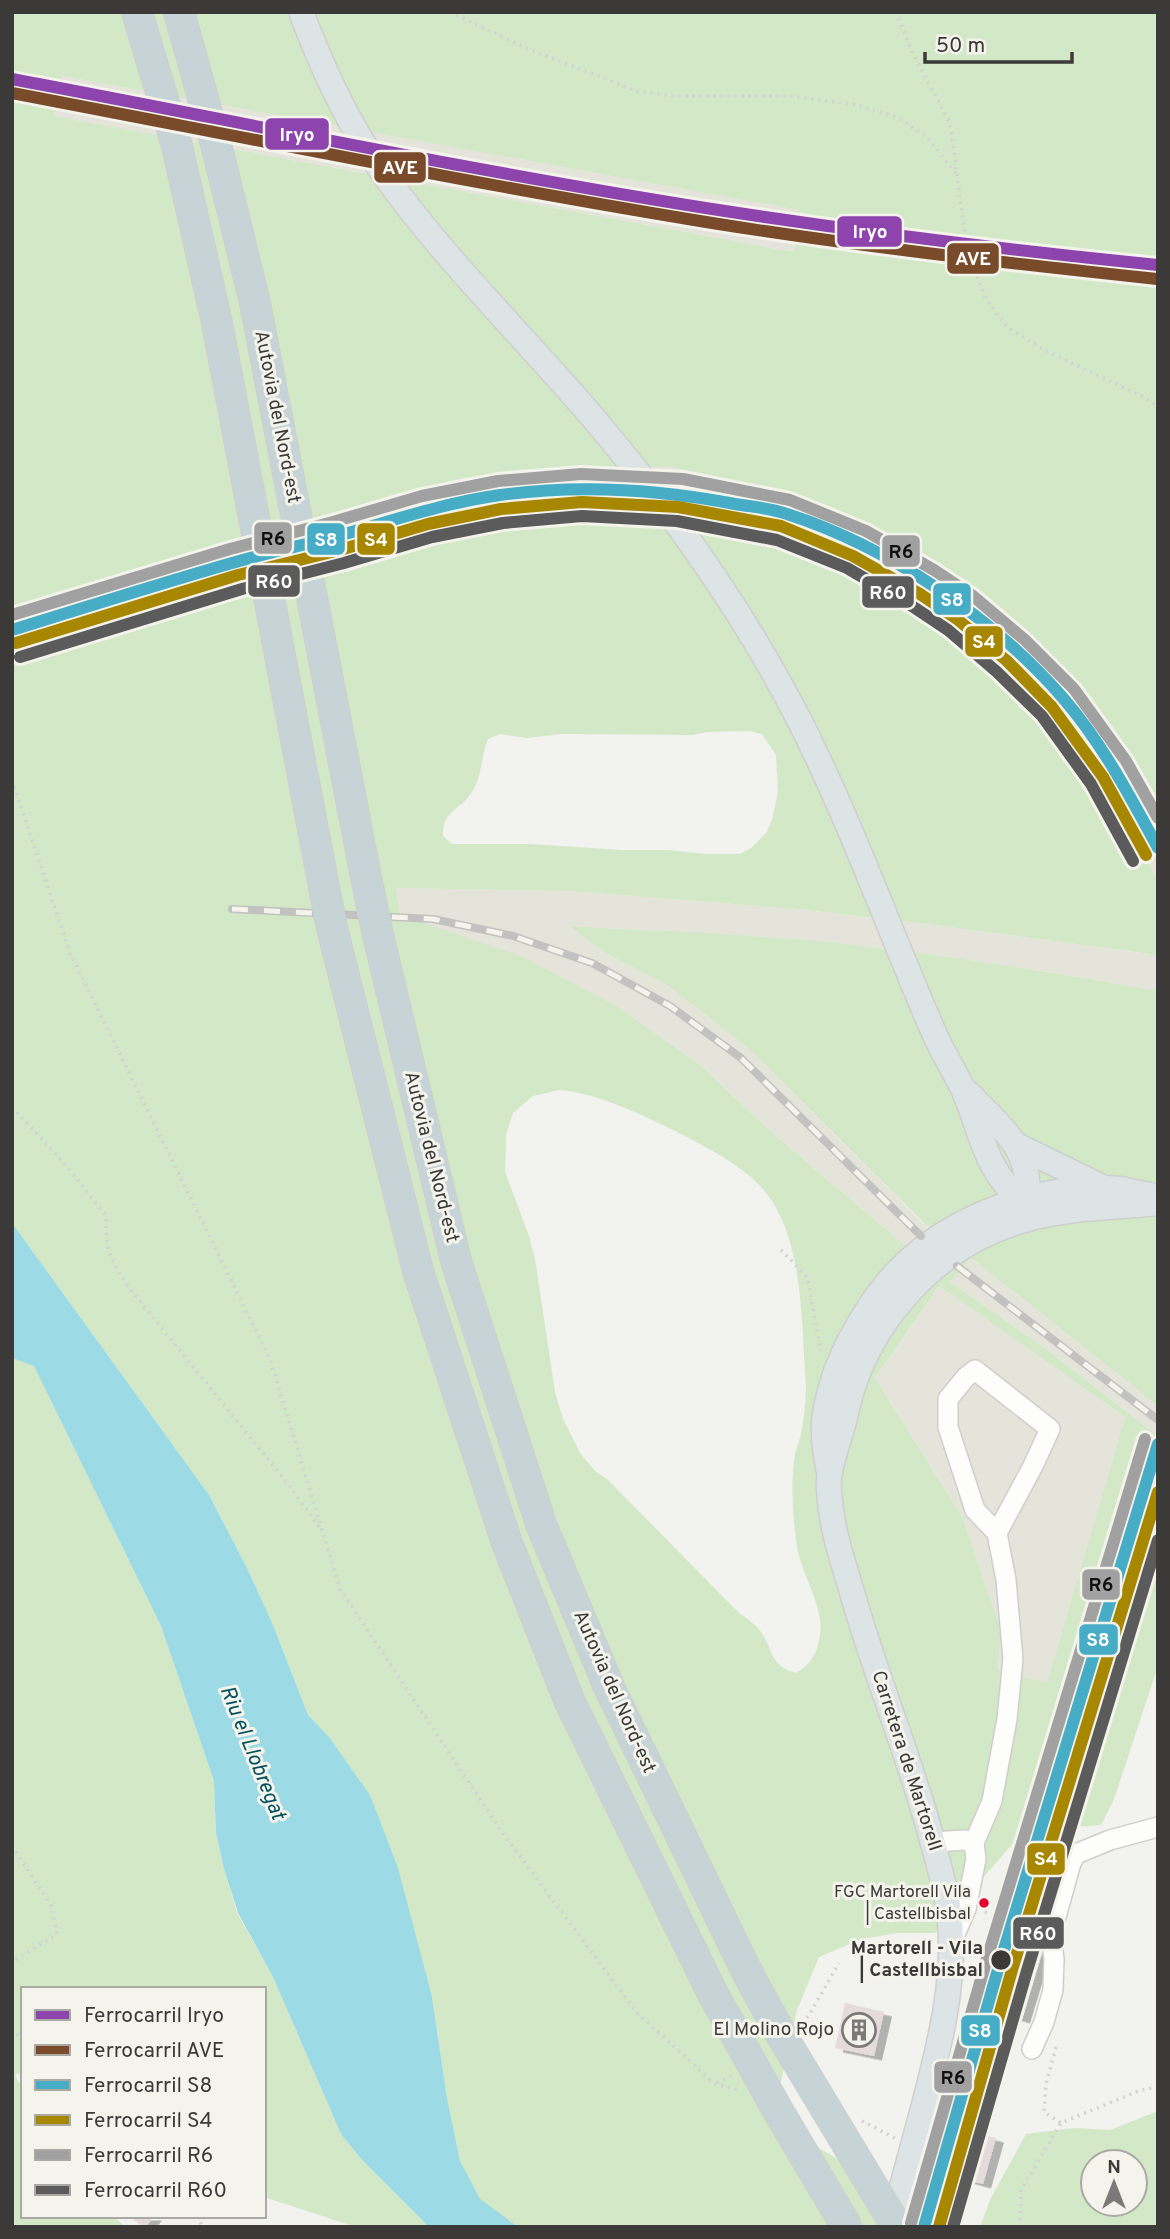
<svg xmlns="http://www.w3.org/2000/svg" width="1170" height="2239" viewBox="0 0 1170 2239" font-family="Overpass,sans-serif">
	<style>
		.built { fill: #e5e4db }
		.green { fill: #d2e8c7; fill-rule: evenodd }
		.water { fill: #9cdae6 }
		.building { fill: #e5dbdd; filter: url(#shadow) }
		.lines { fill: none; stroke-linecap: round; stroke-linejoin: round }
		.minor-casing { stroke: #cfcecb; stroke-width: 22 }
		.major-casing { stroke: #cfcfcd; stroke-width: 27 }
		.highway-casing { stroke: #cfcfcd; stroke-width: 32 }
		.path { stroke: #d2d2d2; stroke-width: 3.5; stroke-dasharray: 2 5; stroke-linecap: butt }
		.minor { stroke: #fdfdfc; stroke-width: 19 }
		.major { stroke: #dde4e6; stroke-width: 24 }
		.highway { stroke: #c7d4d7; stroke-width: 30 }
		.rail-casing { stroke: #c2c2c0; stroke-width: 8 }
		.rail { stroke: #f4f3ec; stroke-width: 5; stroke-dasharray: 16; stroke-linecap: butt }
		.highway-bridge-casing { stroke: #cfcfcd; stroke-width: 32; stroke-linecap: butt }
		.highway-bridge { stroke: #c7d4d7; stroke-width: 30 }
		.rail-1-casing { stroke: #f4f3ec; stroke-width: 18 }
		.rail-2-casing { stroke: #f4f3ec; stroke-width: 18 }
		.rail-3-casing { stroke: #f4f3ec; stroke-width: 18 }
		.rail-4-casing { stroke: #f4f3ec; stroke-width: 18 }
		.rail-5-casing { stroke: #f4f3ec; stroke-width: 18 }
		.rail-6-casing { stroke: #f4f3ec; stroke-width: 18 }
		.rail-1 { stroke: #8e44ad; stroke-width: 12 }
		.rail-2 { stroke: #7a4b2a; stroke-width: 12 }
		.rail-3 { stroke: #47acc5; stroke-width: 12 }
		.rail-4 { stroke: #a78600; stroke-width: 12 }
		.rail-5 { stroke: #a1a1a1; stroke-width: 12 }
		.rail-6 { stroke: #5b5b5b; stroke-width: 12 }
		.bus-dot { fill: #e4002b; stroke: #f4f3ec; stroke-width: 2.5 }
		.stop-dot { fill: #3b3a38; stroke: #f4f3ec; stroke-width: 2.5 }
		.labels { text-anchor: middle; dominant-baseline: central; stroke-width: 6; stroke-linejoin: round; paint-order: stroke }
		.bus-label { font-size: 17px; fill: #3b3a38; stroke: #f4f3ec; text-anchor: end }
		.street-label { font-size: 19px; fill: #3b3a38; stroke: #f4f3ec }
		.stop-label { font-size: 19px; font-weight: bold; fill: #3b3a38; stroke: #f4f3ec; text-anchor: end }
		.poi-label { font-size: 19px; fill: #3b3a38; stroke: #f4f3ec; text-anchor: end }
		.water-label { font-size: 21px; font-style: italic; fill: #00515e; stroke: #f4f3ec }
		.line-badge { stroke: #f4f3ec; stroke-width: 2.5 }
		.badge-label { font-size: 19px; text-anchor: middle; font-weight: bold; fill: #fff }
		.pale-badge-label { font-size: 19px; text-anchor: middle; font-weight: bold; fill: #111 }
	</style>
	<defs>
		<filter id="shadow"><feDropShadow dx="8" dy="4.5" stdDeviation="0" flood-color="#0004"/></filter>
	</defs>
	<rect width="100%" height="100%" fill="#f2f2ee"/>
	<g class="built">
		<path d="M62 76 800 210 794 252 52 116Z"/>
		<path d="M596 467H671L771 488 880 533 969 585 1039 645 1100 716 1158 798V881L1138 840 1095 768 1046 706 993 649 920 595 849 552 795 529 743 513 685 502 625 495 549 496 393 526 333 543 327 516 463 478Z"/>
		<path d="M220 548 227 574 154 597 146 569Z"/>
		<path d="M396 888 568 891 798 909 927 924 1158 955V991L1042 971 878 948 767 937 571 926 604 952 670 987 748 1048 930 1230 907 1247 778 1138 701 1066 401 920Z"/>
		<path d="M971 1258 1158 1406V1436L1042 1346 950 1282Z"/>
		<path d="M939 1286 1125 1417 1047 1684 998 1670 1001 1630 963 1518 875 1378Z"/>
		<path d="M1148 1443 1158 1447V1511L1045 1869 941 2227H918L1037 1837Z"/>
	</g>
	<g class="green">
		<path d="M12 12H1158V798L1100 716 1039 645 969 585 880 533 771 488 671 467H596L463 478 327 516 333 543 393 526 484 507 549 496 625 495 685 502 743 513 795 529 849 552 920 595 993 649 1046 706 1095 768 1138 840 1158 881V955L927 924 798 909 568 891 396 888 401 920 418 921 523 957 616 1006 701 1066 778 1138 907 1247 930 1229 748 1048 670 987 604 952 570 926C635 930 701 932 767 937 898 947 1028 968 1158 991V1406L971 1258 950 1282 1042 1346 1158 1436V1447L1148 1443 1040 1827 1028 1826 935 1933H897L862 1939 819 1957 797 2010 772 2121 838 2159 899 2227H518L479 2199 460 2161 447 2098 432 1997 370 1795 329 1737 308 1715 273 1625 247 1568 209 1495 12 1223ZM62 76 799 210 794 252 53 116ZM220 549 226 575 154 597 147 569ZM750 731 762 734 776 755 778 792 772 820 767 832 751 848 740 854H705L669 850H621L529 844H452L443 836C442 810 460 811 472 792 482 777 481 755 488 739L500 734 526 738 562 734 693 735 707 732ZM559 1090C594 1092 643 1115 675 1131 704 1146 747 1167 767 1194 805 1244 801 1326 806 1386 806 1402 804 1418 801 1434 799 1443 795 1451 794 1460 791 1487 793 1525 798 1552 804 1578 824 1608 820 1634 818 1652 811 1665 796 1673 768 1665 775 1651 761 1632 755 1624 747 1618 739 1613L607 1479 596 1472 580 1453 563 1419 555 1392 535 1259 529 1236 505 1172 506 1134 513 1113 533 1096ZM939 1286 1125 1417 1047 1683 998 1670 1001 1630 963 1518 875 1378Z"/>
		<path d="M12 1358 34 1366 161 1626 214 1781 216 1832 224 1869 237 1913 273 1977 341 2134 362 2160 429 2227H356L264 2197V1989H23V2072L15 2075 23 2090V2216H113L123 2225 121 2227H12Z"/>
		<path d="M1158 1511V1666L1114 1799 1101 1825 1058 1828Z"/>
		<path d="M1158 2111V2227H980L990 2200 1026 2134 1074 2128 1110 2130ZM1093 2162H1135V2204H1093Z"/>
	</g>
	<path class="water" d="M12 1223 209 1495 247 1568 273 1625 308 1715 329 1737 370 1795 398 1868 432 1997 447 2098 460 2161 480 2199 518 2227H429L362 2160 341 2134 273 1977 238 1913 224 1869 216 1832 214 1781 161 1626 34 1366 12 1358Z"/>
	<g class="building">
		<path d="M994 1918 1007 1922 984 1997 970 1993 981 1958 973 1955 976 1948 984 1951Z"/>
		<path d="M1026 1945 1043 1950 1022 2019 1005 2014Z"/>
		<path d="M845 2003 884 2012 874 2056 835 2048Z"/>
		<path d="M977 2133 996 2138 983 2184 964 2179Z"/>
		<path d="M129 2216H154L146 2227H143Z"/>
	</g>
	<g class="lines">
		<g class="minor-casing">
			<g id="minor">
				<path d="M933 1842 965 1840 974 1843"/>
				<path d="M952 1941 966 1909 976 1859 974 1843 992 1801 1007 1719 1013 1659 1006 1580 997 1533 975 1510 948 1427V1399L966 1377 975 1370 1050 1429 1033 1466 997 1533"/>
				<path d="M1032 2049 1044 2022 1053 1990 1054 1959 1051 1935 1071 1863 1076 1854 1110 1840 1158 1827"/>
			</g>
		</g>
		<g class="major-casing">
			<g id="major">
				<path d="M301 12C320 62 342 112 372 157 436 252 521 333 595 420 671 510 739 605 794 710 848 814 887 925 934 1033 942 1051 952 1067 961 1085 978 1119 983 1163 1011 1190 1024 1203 1062 1205 1081 1208"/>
				<path d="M969 1094C984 1110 1002 1125 1014 1143 1025 1159 1036 1195 1017 1209"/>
				<path d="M1016 1145 1100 1186"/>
				<path d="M828 1468C827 1458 824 1447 824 1436 822 1409 835 1369 848 1344 862 1317 877 1292 899 1270 950 1217 1036 1186 1108 1188 1122 1188 1136 1193 1150 1195"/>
				<path d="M891 2227C902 2186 913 2146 924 2105 940 2043 957 1978 949 1913 945 1882 935 1852 927 1822 904 1743 873 1667 851 1589 844 1565 835 1540 832 1516 830 1504 828 1490 829 1478 831 1459 841 1436 845 1417 863 1327 932 1247 1021 1221 1065 1207 1112 1208 1158 1203"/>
			</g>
		</g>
		<g class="highway-casing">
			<g id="highway">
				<path d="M137 12 177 146 217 323 322 877"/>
				<path d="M179 12 218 152 255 303 366 877"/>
				<path d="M332 928 418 1271 507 1543 569 1700 712 1992"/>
				<path d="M377 931 456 1261 541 1524 609 1687 747 1972"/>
			</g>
		</g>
		<g class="path">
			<path d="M450 12 524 47 636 91 673 96H788L852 104 899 118 928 138 957 175"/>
			<path d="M896 12 913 54 950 123 967 250 986 299 1007 327 1046 351 1144 397 1158 407"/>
			<path d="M12 780 70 953 270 1359 340 1589 502 1832 637 2013 715 2084 739 2090"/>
			<path d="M12 1107 64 1163 106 1216C105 1248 110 1259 127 1285L288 1484 320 1528"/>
			<path d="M781 1250 807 1277 821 1351"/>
			<path d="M12 1846 51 1905 57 1934 15 1960 12 1959"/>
			<path d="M985 1912 1000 1916"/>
			<path d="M802 2023 809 2015 839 1963"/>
			<path d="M12 2029 23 2040"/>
			<path d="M1056 2047 1046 2084 1044 2112 1061 2123"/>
			<path d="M717 2083 732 2075"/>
			<path d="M862 2121 895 2138"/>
			<path d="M198 2216 202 2227"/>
			<path d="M1020 2227 1021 2190 1061 2123 1141 2090 1158 2087"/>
		</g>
		<use href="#minor" class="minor"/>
		<use href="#major" class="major"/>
		<use href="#highway" class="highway"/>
		<g class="rail-casing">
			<g id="rail">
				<path d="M232 909 433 919 513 936 592 963 670 1006 741 1058 921 1236"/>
				<path d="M957 1266 1158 1420"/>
			</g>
		</g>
		<use href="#rail" class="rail"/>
		<g class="highway-bridge-casing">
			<g id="highway-bridge">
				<path d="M322 877 332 928"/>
				<path d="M366 877 377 931"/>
				<path d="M747 1972 782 2036 897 2227"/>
				<path d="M712 1992 777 2109 847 2227"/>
			</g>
		</g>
		<use href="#highway-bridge" class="highway-bridge"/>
		<g class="rail-1-casing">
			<path id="rail-1" d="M12 79C245 123 478 172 712 209 860 232 1009 250 1158 265"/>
		</g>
		<g class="rail-2-casing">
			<path id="rail-2" d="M12 93C243 137 474 184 706 222 855 246 1006 263 1157 279"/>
		</g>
		<g class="rail-3-casing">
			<g id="rail-3">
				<path d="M12 630C86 607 159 584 232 563 266 553 300 546 334 537 389 522 443 503 500 495 580 484 657 489 735 504 752 507 771 508 787 514 887 546 994 618 1063 698 1102 743 1130 796 1158 848"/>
				<path d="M924 2227 999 1966 1158 1444"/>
			</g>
		</g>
		<g class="rail-4-casing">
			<g id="rail-4">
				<path d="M16 643 238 575 340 550 428 524 501 509 582 502 678 507 781 526 853 556 920 594 957 619 1007 661 1052 707 1103 777 1146 855"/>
				<path d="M939 2227 1012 1970 1158 1492"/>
			</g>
		</g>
		<g class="rail-5-casing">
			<g id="rail-5">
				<path d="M12 615 230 549 333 522 422 496 498 481 581 474 683 479 790 500 866 531 934 570 973 596 1025 640 1074 689 1126 761 1158 818"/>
				<path d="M911 2223 986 1962 1145 1439"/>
			</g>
		</g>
		<g class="rail-6-casing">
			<g id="rail-6">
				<path d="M20 657 242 589 344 563 432 537 503 523 582 516 677 521 777 540 847 568 912 606 948 630 997 672 1042 716 1091 784 1133 861"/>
				<path d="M953 2227 1026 1974 1158 1540"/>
			</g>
		</g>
		<use href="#rail-1" class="rail-1"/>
		<use href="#rail-2" class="rail-2"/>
		<use href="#rail-3" class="rail-3"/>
		<use href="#rail-4" class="rail-4"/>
		<use href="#rail-5" class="rail-5"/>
		<use href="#rail-6" class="rail-6"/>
	</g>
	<defs>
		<g id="building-ring" transform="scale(1.75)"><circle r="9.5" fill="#f4f3ec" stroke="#7b7a78" stroke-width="1.5"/><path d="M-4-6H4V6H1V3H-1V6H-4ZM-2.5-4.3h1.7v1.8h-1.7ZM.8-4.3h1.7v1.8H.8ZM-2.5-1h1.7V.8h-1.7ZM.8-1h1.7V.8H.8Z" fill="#7b7a78"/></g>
	</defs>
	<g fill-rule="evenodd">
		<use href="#building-ring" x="859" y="2030"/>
	</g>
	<circle class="bus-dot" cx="984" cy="1903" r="6"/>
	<circle class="stop-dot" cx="1001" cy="1960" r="11"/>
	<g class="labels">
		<g class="bus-label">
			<text x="971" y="1893">FGC Martorell Vila<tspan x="971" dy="22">| Castellbisbal</tspan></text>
		</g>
		<g class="street-label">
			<text transform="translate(277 417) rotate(79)">Autovia del Nord-est</text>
			<text transform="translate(431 1157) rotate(76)">Autovia del Nord-est</text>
			<text transform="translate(614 1692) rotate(66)">Autovia del Nord-est</text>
			<text transform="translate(906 1761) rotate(72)">Carretera de Martorell</text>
		</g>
		<g class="stop-label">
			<text x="983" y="1949">Martorell - Vila<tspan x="983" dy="22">| Castellbisbal</tspan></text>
		</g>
		<g class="poi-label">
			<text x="834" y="2030">El Molino Rojo</text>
		</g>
		<g class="water-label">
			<text transform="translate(252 1753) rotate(68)">Riu el Llobregat</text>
		</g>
	</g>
	<g class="line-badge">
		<rect x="264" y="117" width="66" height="34" rx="7" fill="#8e44ad"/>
		<rect x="373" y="151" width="54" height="33" rx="7" fill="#7a4b2a"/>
		<rect x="836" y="215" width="67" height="33" rx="7" fill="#8e44ad"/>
		<rect x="946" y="242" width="54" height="33" rx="7" fill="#7a4b2a"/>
		<rect x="253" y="521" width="40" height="34" rx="7" fill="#a1a1a1"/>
		<rect x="306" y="522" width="40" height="34" rx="7" fill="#47acc5"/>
		<rect x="356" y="522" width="40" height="34" rx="7" fill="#a78600"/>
		<rect x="881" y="534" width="40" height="34" rx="7" fill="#a1a1a1"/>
		<rect x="247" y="564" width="54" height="34" rx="7" fill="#5b5b5b"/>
		<rect x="861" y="575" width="54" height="34" rx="7" fill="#5b5b5b"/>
		<rect x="932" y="582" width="40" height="34" rx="7" fill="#47acc5"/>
		<rect x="964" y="625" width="40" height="33" rx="7" fill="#a78600"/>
		<rect x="1081" y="1568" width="40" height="33" rx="7" fill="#a1a1a1"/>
		<rect x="1078" y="1623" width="41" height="33" rx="7" fill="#47acc5"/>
		<rect x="1026" y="1842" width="40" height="34" rx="7" fill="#a78600"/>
		<rect x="1012" y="1916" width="53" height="34" rx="7" fill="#5b5b5b"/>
		<rect x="960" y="2014" width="41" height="33" rx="7" fill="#47acc5"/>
		<rect x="933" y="2060" width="40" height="34" rx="7" fill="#a1a1a1"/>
	</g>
	<g class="badge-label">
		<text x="297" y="141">Iryo</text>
		<text x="400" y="174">AVE</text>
		<text x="870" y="238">Iryo</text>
		<text x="973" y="265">AVE</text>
		<text x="326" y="546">S8</text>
		<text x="376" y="546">S4</text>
		<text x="274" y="588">R60</text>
		<text x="888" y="599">R60</text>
		<text x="952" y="606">S8</text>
		<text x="984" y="648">S4</text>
		<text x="1098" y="1646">S8</text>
		<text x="1046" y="1865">S4</text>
		<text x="1038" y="1940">R60</text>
		<text x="980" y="2037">S8</text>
	</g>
	<g class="pale-badge-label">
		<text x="273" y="545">R6</text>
		<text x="901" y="558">R6</text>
		<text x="1101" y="1591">R6</text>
		<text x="953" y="2084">R6</text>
	</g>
	<rect width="1170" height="2239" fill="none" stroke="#3b3a38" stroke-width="28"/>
	<rect x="21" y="1987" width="245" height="231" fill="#f4f3ec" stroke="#aaa9a4" stroke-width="2"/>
	<rect x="35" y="2010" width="35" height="10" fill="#8e44ad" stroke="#aaa9a4" stroke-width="2"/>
	<text x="84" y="2022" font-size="21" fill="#3b3a38">Ferrocarril Iryo</text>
	<rect x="35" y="2045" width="35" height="10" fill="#7a4b2a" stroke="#aaa9a4" stroke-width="2"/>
	<text x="84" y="2057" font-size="21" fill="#3b3a38">Ferrocarril AVE</text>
	<rect x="35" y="2080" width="35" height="10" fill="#47acc5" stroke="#aaa9a4" stroke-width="2"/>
	<text x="84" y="2092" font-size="21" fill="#3b3a38">Ferrocarril S8</text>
	<rect x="35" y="2115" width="35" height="10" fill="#a78600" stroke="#aaa9a4" stroke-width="2"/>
	<text x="84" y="2127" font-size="21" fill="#3b3a38">Ferrocarril S4</text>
	<rect x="35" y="2150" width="35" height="10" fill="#a1a1a1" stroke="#aaa9a4" stroke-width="2"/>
	<text x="84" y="2162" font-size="21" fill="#3b3a38">Ferrocarril R6</text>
	<rect x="35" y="2185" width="35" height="10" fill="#5b5b5b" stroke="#aaa9a4" stroke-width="2"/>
	<text x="84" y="2197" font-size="21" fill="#3b3a38">Ferrocarril R60</text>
	<g transform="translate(1114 2183)"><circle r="33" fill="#f4f3ec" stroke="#aaa9a4" stroke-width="2"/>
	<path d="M0-5L12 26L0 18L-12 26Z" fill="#7b7a78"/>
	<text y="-10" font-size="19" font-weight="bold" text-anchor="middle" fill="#3b3a38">N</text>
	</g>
	<path d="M925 52v10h147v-10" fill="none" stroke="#3b3a38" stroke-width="3.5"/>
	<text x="936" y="52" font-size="21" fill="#3b3a38" stroke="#f4f3ec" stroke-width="5" paint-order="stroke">50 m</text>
</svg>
